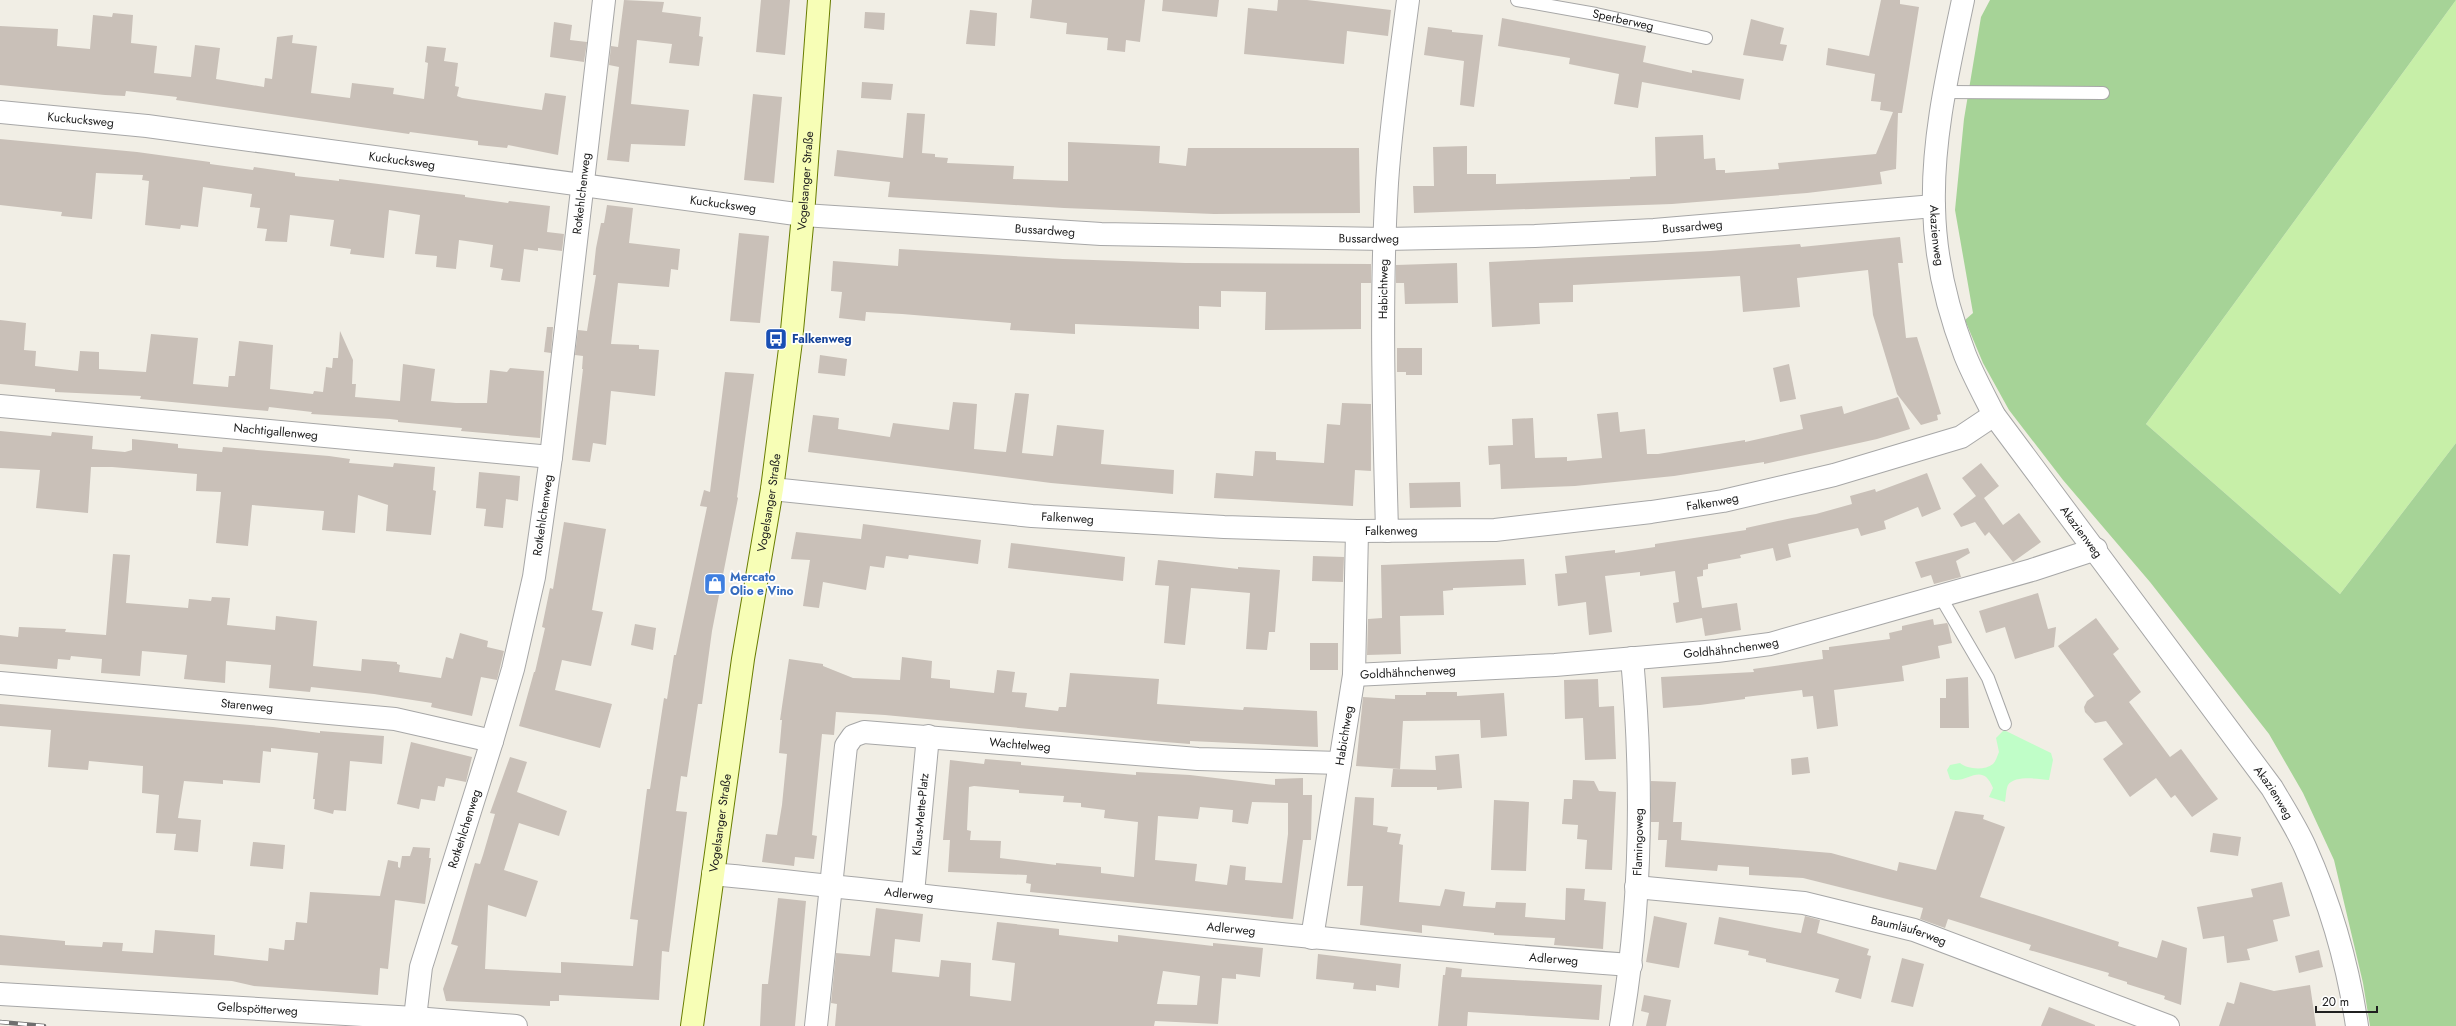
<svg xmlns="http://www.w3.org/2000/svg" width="2456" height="1026" viewBox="0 0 2456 1026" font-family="Jost,sans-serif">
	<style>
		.grass { fill: #c7efa8 }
		.forest { fill: #a6d397 }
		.park { fill: #c0fec8 }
		.building { fill: #c9c0b8; fill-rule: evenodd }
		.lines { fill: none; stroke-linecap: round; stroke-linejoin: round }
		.lane-casing { stroke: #a7a7a7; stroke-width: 14 }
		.street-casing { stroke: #a7a7a7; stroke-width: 24 }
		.secondary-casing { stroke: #697d00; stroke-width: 24 }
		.lane { stroke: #fff; stroke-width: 12 }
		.street { stroke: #fff; stroke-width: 22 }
		.secondary { stroke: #f7feb6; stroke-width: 22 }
		.rail-casing { stroke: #6e6e6e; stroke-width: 4.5 }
		.rail { stroke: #fff; stroke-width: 3; stroke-dasharray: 9; stroke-linecap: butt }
		.labels { text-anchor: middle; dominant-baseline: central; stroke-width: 3.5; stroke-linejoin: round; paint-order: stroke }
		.street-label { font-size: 12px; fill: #202020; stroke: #fff }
		.transit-label { font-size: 12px; font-weight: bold; fill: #164399; stroke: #fff; text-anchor: start }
		.shop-label { font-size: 12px; font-weight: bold; fill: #366cbe; stroke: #fff; text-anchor: start }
	</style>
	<rect width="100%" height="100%" fill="#f1eee5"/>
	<path class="grass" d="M2456 0V443L2340 594 2146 424Z"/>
	<path class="forest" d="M1990 0H2456L2146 424 2340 594 2456 443V1026H2370L2363 983 2334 860 2303 793 2269 734 2150 582 2063 480 2009 410 1983 363 1965 320 1973 313 1955 210 1964 119 1981 17Z"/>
	<path class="park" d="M2004 730 2051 753 2053 760 2049 780C2039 779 2015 775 2008 785 2006 789 2006 797 2005 802L1989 797 1993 788C1982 760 1967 785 1950 779L1947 770 1950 765 1960 763C1967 769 1984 771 1993 764 1996 761 1997 756 1999 752L1996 738Z"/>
	<g class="building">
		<path d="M624 0 664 2 662 12 701 17 699 36 703 37 699 66 669 63 672 44 637 40 631 104 689 110 685 146 631 144 629 162 607 160 619 67 609 65 611 46 618 47Z"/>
		<path d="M761 0H790L785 55 756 52Z"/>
		<path d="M1032 0H1145L1140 42 1126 40 1125 52 1107 50 1108 38 1066 34 1067 23 1030 18Z"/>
		<path d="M1163 0H1219L1217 17 1162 11Z"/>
		<path d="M1278 0H1307L1391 10 1388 36 1347 31 1344 64 1244 54 1248 8 1277 11Z"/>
		<path d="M1881 0H1900V4L1919 7 1902 113H1898L1896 169 1880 172 1882 184 1807 193 1672 204 1414 213 1413 186H1434L1433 147 1467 146V174H1496V184L1630 179V177L1656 176 1655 137 1703 135 1704 159 1715 158 1716 170H1725V173L1779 169 1778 163 1876 154 1893 112 1880 110 1881 102 1871 101 1875 74 1826 65 1828 48 1869 56Z"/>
		<path d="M970 10 997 13 995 46 966 44Z"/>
		<path d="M865 12 885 13 884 30 864 28Z"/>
		<path d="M113 13 133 15 131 43 157 46 154 73 191 77 195 45 220 48 216 79 264 87 265 78 272 79 277 37 293 35 292 43 317 46 311 93 350 98 352 83 394 88 393 94 424 99 428 63 425 62 427 46 446 48 444 61 458 63 455 86 459 87 457 96 462 98 542 110 545 93 566 96 558 155 508 145 507 148 478 145V141L410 132 409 134 176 100 177 97 126 91 125 96 105 95 0 85V26L58 29 57 46 90 49 93 15 112 17Z"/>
		<path d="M1502 18 1646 46 1643 62 1692 73V70L1744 79 1740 100 1642 82 1638 108 1614 104 1619 74 1569 64 1570 58 1498 46Z"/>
		<path d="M1751 19 1784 28 1780 44 1787 45 1783 61 1743 55Z"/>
		<path d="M554 22 572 25 570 40 587 42 584 62 550 57Z"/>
		<path d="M1428 27 1452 30V32L1483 35 1474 107 1460 105 1464 61 1424 55Z"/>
		<path d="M862 82 893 84 891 100 861 98Z"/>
		<path d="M753 94 782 97 774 183 744 180Z"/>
		<path d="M907 113 925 114 922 153 935 154V157L948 158 947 163 1014 166 1013 179 1068 181V142L1160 146 1159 163 1186 166 1188 148H1359L1360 213 1214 214 1064 208 903 198 888 197 890 182 834 176 837 150 903 158Z"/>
		<path d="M0 139 137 152 210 162V164L253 170 254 167 295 173V176L339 181V179L465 195V197L508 203 509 201 550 206 547 232 564 234 562 251 538 248V251L524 249 520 282 501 280 503 269 490 267 493 245 459 240 456 269 436 267 437 256 415 254 420 215 389 210 384 258 350 254 351 249 330 246 334 220 290 215 287 242 265 241 267 229 257 228 260 208 250 207 252 194 203 187 198 227 181 225 180 229 145 225 149 181 142 180 143 175 96 173 92 219 61 216 62 212 0 205Z"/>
		<path d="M607 205 633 208 629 243 680 249 678 270 671 269 669 287 618 283 611 344 639 345V349L659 350 655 396 611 391 606 445 593 443 590 462 572 460 583 369H582L583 356 575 355 578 330 587 331 596 275H593L596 248 601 223H604Z"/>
		<path d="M739 233 769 236 760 323 730 321Z"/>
		<path d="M1900 237 1903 263H1898L1906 338 1917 337 1941 414 1937 415 1938 420 1921 425 1897 394 1873 315 1868 270 1797 278 1800 307 1743 312 1740 276 1573 285V302L1539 303 1540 324 1492 327 1489 262 1710 251 1800 244 1801 247Z"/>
		<path d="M899 249 1063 259 1185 263 1371 264V283H1361V329L1265 330 1266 292 1221 291V307L1199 306V329L1075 324V334L1010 330 1011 323 902 314 866 312 865 321 839 318 842 292 831 291 833 261 898 266Z"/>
		<path d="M1457 263 1458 303 1405 304 1404 283H1396V265Z"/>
		<path d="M0 320 26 323 24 350 36 351 35 366 78 371 80 351 99 352V369L146 372 151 334 198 338 193 384 228 387 229 376H235L239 341 273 345 270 389 313 394 314 391 323 392 326 367 332 368 333 358H338L340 331 353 360 352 384H356L355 397 400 401 403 364 435 369 431 401 456 403H487L490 370 507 372 510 368 544 371 540 438 461 431 462 428 398 422V420L390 419 311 414 312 412 269 407 268 411 140 399 141 396 55 392V389L0 384Z"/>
		<path d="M547 327H553L551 353 544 352Z"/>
		<path d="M1397 348H1422V375H1406V372H1397Z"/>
		<path d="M820 355 847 359 845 376 818 373Z"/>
		<path d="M1789 364 1796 399 1780 402 1773 368Z"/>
		<path d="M725 372 754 374 737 497 738 498 712 631 702 704H698L687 777 681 776 676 811 687 812 669 952 662 951 659 1000 559 995V1001H550V1006L446 1001 443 989 458 946 451 944 475 863 480 864 483 855 495 814 490 813 510 757 527 762 517 792 567 811 559 836 519 823 504 870 538 881 526 917 488 905 485 969 561 973V962L633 966 638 920 630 919 647 789H650L664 698 667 699 674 655H676L707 507 700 506 704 490 710 492Z"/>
		<path d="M1015 393 1029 394 1022 453 1053 456 1057 425 1104 430 1101 464 1174 470 1173 494 1051 483 808 452 813 415 839 418 838 429 890 437 893 423 949 430 953 402 977 404 974 449 1006 452Z"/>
		<path d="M1898 397 1910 429 1877 439 1764 464V462L1674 476 1575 486 1501 489 1500 464 1489 465 1488 446 1513 445 1512 419 1533 418 1535 458 1567 457V461L1602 458 1597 414 1618 412 1620 432 1645 429 1647 454H1658L1745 440V442L1803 429 1800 415 1842 406 1844 414Z"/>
		<path d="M1342 403 1371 404V471L1355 470 1353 506 1214 498 1216 473 1253 476 1255 451 1276 452V460L1324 463 1327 424 1340 425Z"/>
		<path d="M0 431 51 436 52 432 93 436 92 449 125 452 132 450V439L178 444V448L222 452 223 447 329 456 350 459 349 463 393 467 394 463 435 467 433 490 436 491 431 535 386 531 388 505 358 495 355 533 322 530 324 511 252 505 248 546 216 543 221 492 196 491 197 474 112 467H91L88 513 36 508 40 470 0 468Z"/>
		<path d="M1981 463 1999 486 1984 498 2003 525 2019 513 2041 542 2013 562 1989 532 1985 536 1975 522 1961 527 1953 514 1976 496 1962 478Z"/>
		<path d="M479 472 520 476 518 501 506 499 503 528 484 526 486 509 476 508Z"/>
		<path d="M1927 473 1941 509 1922 517 1918 507 1884 521 1886 529 1861 536 1858 528 1788 544 1791 557 1776 561 1773 548 1740 555 1741 558 1708 564V569L1703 570V576L1697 577 1702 608 1737 603 1741 630 1705 636 1702 618 1676 623 1673 603 1679 602 1675 571 1640 576V572L1605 576 1612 632 1589 635 1586 602 1558 606 1555 574 1567 573 1565 556 1615 550V553L1655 547V544L1746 530V528L1792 518 1816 514 1852 504 1850 496 1875 489 1876 492Z"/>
		<path d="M1460 482 1461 507 1410 508 1409 483Z"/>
		<path d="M564 522 606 529 592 610 603 612 591 666 562 660 555 690 612 704 600 748 519 726 534 672H535L545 628 542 627 550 588 553 589Z"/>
		<path d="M863 524 981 540 978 564 909 555 908 559 886 556 884 568 870 566 866 590 823 582 819 608 803 606 810 560 791 559 796 532 861 539Z"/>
		<path d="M1011 543 1125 557 1123 581 1008 568Z"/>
		<path d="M1968 548 1970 553 1956 561 1961 577 1934 584 1931 575 1921 578 1915 562Z"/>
		<path d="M113 554 130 555 126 603 188 608 189 599 211 601 212 597 230 598 227 625 275 630 276 616 317 621 313 666 361 671 362 659 397 662V664L400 665 399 672 441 678 446 657 453 659 460 633 488 641 487 647 504 651 497 680 481 677 472 716 431 707 432 703 374 694 311 687 310 692 269 688 271 665 226 661 225 683 184 679 187 655 142 651 140 676 101 673 102 659 71 656 70 660 58 659 57 669 0 664V635L18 637 19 627 66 629 65 632 106 635Z"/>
		<path d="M1313 556 1344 557 1343 582 1312 581Z"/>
		<path d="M1524 559 1526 585 1453 588V590L1443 591 1444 615 1400 616 1401 654 1367 655 1368 619 1382 618 1381 565Z"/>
		<path d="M1158 560 1238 569V567L1280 570 1275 632H1269L1267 650 1246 649 1250 593 1204 589 1191 588 1185 645 1164 643 1169 586 1155 585Z"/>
		<path d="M2038 593 2048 629 2056 627 2054 647 2015 659 2005 627 1986 633 1979 611Z"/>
		<path d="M2096 618 2119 649 2113 654 2141 692 2129 702 2170 757 2181 749 2218 799 2192 817 2175 795 2171 798 2156 778 2130 797 2103 759 2123 744 2106 721 2095 723 2085 712 2084 707 2087 701 2094 696 2058 646Z"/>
		<path d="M1933 619 1934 625 1947 623 1948 625 1952 643 1938 646 1940 658 1902 666 1904 681 1834 690 1838 726 1817 729 1813 696 1803 697 1802 690 1745 697V699L1700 705 1663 708 1661 677 1754 672 1753 669 1823 659 1822 650H1829V647L1890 639 1889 633 1902 630V626Z"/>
		<path d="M635 624 656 628 653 650 631 645Z"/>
		<rect x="1310" y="643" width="28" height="27"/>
		<path d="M902 657 932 661 931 678 950 680V688L994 693 997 670 1015 672 1012 692 1027 693 1025 707 1058 711 1059 707H1066L1070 673 1159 679 1157 704 1243 710 1244 707 1317 711 1318 747 1190 741V744L1165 742 885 715 836 712 834 735 822 734 812 835 817 836 814 859 795 857 794 866 762 862 766 834 777 835 782 805 787 754 779 753 782 720H780L789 659 823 664V666L853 678 900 680Z"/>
		<path d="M1968 677 1969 728H1940V698H1946V679Z"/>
		<path d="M1598 679 1599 707 1614 706 1616 759 1585 760 1583 718 1565 719 1564 680Z"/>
		<path d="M1426 692H1457V696L1504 693 1507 736 1481 738 1480 720 1403 721 1400 769 1356 766 1363 697 1395 699V695H1426Z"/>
		<path d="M0 704 273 727 320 733V731L384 736 382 764 350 761 346 811 334 810 333 814 314 809 315 799H313L318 753 271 748V752L263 751 260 783 223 780V784L184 781 178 818 201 820 198 852 174 850 176 834 156 833 159 795 142 793 143 766 89 761 88 770 48 767 51 730 0 726Z"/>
		<path d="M411 742 472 757 466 782 446 778 444 787 438 786 435 801 421 799 419 809 397 804Z"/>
		<path d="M1459 754 1462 788 1437 790V787H1391L1393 769 1436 770 1435 756Z"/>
		<path d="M1808 757 1810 773 1792 775 1791 759Z"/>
		<path d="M985 759 1021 762V765L1136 775V772L1190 775 1275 785V779L1303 778V795H1312L1311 840H1303L1293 919 1030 892 1031 884 1026 883 1027 875 948 872 950 840H943L950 760 984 764ZM974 786 1019 790V793L1064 796 1063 802 1081 803V807L1105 810 1104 818 1138 822 1134 877 1101 873V867L1056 863V865L1000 858 1001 841 970 840 971 831 967 830 969 787ZM1252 802 1288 803V834L1282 883 1245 880 1246 867 1230 865 1227 885 1195 881 1197 864 1155 860 1158 816 1198 819 1200 807 1233 810 1232 822 1248 824Z"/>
		<path d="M1573 780 1594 781 1599 791 1616 792 1612 870 1585 869 1587 840 1577 839 1578 825 1562 824 1564 799H1572Z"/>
		<path d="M1651 781 1676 782 1673 822H1682L1681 840 1831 853 1897 871 1899 862 1936 870 1955 811 1984 815 1983 819 2005 827 1980 897 2119 942 2118 946 2157 958 2162 940 2187 948 2181 1005 2164 999 2165 996 2127 984V982L2108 976 2109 973 2029 950 2031 945 1948 919 1945 928 1920 919 1923 908 1803 878 1749 875V867L1718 865 1717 871 1665 867 1667 840H1658L1659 822H1651Z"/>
		<path d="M1355 797 1374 798 1373 825 1388 827 1387 832 1401 834 1399 844 1403 845 1399 902 1440 906 1445 889 1465 892 1463 906 1495 908 1496 902 1526 903 1525 917 1565 920 1566 888 1585 889 1584 900 1606 902 1603 949 1554 945 1555 938 1494 935V933L1422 925V933L1360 925 1363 886H1347Z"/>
		<path d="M1494 800 1529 802 1526 871 1491 870Z"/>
		<path d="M2213 833 2241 837 2238 856 2210 852Z"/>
		<path d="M253 842 285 845 283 869 250 866Z"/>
		<path d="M413 847 430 848 429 858H431L425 904 395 900 388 969 380 968 378 995 254 986 232 981 0 965V935L65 941V945L102 947 103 942 123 943 122 951 153 953 155 930 215 935 214 955 268 961 269 948 284 950 285 940H294L296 922 307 923 310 892 380 896 388 860 398 862V867L400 868 402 856H410Z"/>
		<path d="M2282 882 2290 916 2273 920 2278 941 2247 949 2250 960 2227 963 2224 936 2203 939 2197 907 2253 897 2251 889Z"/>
		<path d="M778 898 806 901 795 1026H760L762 984H768Z"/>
		<path d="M876 908 923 914 920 942 895 939 892 972 939 977 941 960 971 963 970 996 1011 1001 1015 963 992 960 997 922 1059 929V935L1118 942V935L1213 946V943L1263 948 1260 977 1236 974V979L1222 978 1218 1024 1155 1021 1154 1026H835L837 1004 831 1003 836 953 870 956ZM1163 971 1200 976 1197 1005 1157 1004Z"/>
		<path d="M1654 916 1687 923 1679 968 1646 962Z"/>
		<path d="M1805 916 1820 920 1817 933 1869 949 1867 955 1871 956 1861 999 1835 992 1839 979 1766 962V959L1748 955 1749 951 1714 944 1719 917 1801 933Z"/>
		<path d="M2319 950 2323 967 2299 973 2295 956Z"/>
		<path d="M1318 954 1401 964 1399 988 1376 985V991L1353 989 1354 983 1316 979Z"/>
		<path d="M1902 958 1924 964 1913 1007 1891 1002Z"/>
		<path d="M1446 967 1462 969 1461 977 1602 985 1599 1020 1468 1012 1467 1026H1438L1443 975H1445Z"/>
		<path d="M2240 982 2274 991 2310 985 2316 1026H2219L2227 1002 2234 1004Z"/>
		<path d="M1644 995 1671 1000 1666 1026H1646L1649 1013 1641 1011Z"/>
		<path d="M2049 1007 2095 1025V1026H2041Z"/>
	</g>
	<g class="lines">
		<g class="lane-casing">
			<g id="lane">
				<path id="s1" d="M1517 0 1596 14 1706 38"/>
				<path d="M1944 92 2103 93"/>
				<path d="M1940 596 1988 678 2005 724"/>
			</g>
		</g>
		<g class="street-casing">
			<g id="street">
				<path id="s2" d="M1963 0C1949 67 1932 137 1934 207 1935 256 1947 308 1965 355 1973 375 1984 395 1994 415L2272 788C2283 807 2296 827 2305 847 2330 903 2348 965 2357 1026"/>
				<path id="s3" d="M0 112 147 126 803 215 1101 234 1385 239 1535 236 1654 230 1934 206"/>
				<path id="s4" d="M0 406 551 457"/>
				<path id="s5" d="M772 489 1032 516 1224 527 1357 531 1495 530 1651 512 1723 501 1834 475 1961 437 1994 415"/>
				<path id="s6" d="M1387 531C1384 415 1380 299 1387 183 1391 122 1400 61 1408 0"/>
				<path id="s7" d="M1354 675 1555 665 1717 651 1770 644 2032 570 2096 549"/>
				<path id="s8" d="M0 683 395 719 492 741"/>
				<path id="s9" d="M713 874C1019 904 1324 943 1631 965"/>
				<path id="s10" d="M1636 887 1804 903 1914 930 2168 1026"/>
				<path id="s11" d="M913 893 928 736"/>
				<path id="s12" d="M1312 938 1354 675 1357 531"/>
				<path id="s13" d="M0 994 415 1018 516 1026"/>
				<path id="s14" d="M415 1018 421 967 492 741 513 669 534 577 551 457 604 0"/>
				<path id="s15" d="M816 1026 846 746 853 736 864 732 1198 759 1340 763"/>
				<path id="s16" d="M1621 1026C1642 905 1643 780 1632 658"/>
			</g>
		</g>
		<g class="secondary-casing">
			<g id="secondary">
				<path id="s17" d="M692 1026 743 659 772 489 791 341 803 215 819 0"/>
			</g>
		</g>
		<use href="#lane" class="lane"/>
		<use href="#street" class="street"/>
		<use href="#secondary" class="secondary"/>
		<g class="rail-casing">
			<path id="rail" d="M0 1022 44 1026"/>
		</g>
		<use href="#rail" class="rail"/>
	</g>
	<defs>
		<g id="bus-square" transform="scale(1.15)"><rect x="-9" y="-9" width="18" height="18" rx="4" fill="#1a4fb4" stroke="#fff"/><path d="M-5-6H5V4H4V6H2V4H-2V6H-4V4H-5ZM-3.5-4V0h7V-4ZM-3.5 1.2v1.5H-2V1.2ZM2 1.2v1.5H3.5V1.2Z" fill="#fff"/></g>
		<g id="shop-square" transform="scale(1.15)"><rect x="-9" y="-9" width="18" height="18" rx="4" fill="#3f7fe0" stroke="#fff"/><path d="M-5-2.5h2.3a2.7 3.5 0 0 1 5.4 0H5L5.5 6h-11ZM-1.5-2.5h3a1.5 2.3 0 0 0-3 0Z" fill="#fff"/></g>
	</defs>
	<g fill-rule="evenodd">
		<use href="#bus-square" x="776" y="339"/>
		<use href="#shop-square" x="715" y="584"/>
	</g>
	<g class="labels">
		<g class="street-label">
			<text stroke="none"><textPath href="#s1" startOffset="108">Sperberweg</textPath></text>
			<text stroke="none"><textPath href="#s3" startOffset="81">Kuckucksweg</textPath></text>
			<text stroke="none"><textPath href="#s3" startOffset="405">Kuckucksweg</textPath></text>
			<text stroke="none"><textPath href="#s17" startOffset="853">Vogelsanger Straße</textPath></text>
			<text stroke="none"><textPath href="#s14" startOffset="844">Rotkehlchenweg</textPath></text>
			<text stroke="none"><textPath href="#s3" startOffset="729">Kuckucksweg</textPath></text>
			<text stroke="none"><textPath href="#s3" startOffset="1700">Bussardweg</textPath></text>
			<text stroke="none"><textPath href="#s3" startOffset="1052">Bussardweg</textPath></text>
			<text stroke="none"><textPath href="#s2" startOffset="238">Akazienweg</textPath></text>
			<text stroke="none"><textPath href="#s3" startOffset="1376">Bussardweg</textPath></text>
			<text stroke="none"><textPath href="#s6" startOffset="242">Habichtweg</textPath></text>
			<text stroke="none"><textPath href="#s4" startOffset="277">Nachtigallenweg</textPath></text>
			<text stroke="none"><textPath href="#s17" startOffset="529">Vogelsanger Straße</textPath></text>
			<text stroke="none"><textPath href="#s5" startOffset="944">Falkenweg</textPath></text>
			<text stroke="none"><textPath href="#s14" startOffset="520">Rotkehlchenweg</textPath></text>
			<text stroke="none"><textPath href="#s5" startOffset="297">Falkenweg</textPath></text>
			<text stroke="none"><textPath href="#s5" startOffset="621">Falkenweg</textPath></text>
			<text stroke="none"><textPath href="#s2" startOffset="574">Akazienweg</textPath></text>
			<text stroke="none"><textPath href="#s7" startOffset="378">Goldhähnchenweg</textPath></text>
			<text stroke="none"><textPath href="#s7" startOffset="54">Goldhähnchenweg</textPath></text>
			<text stroke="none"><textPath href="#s8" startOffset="248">Starenweg</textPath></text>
			<text stroke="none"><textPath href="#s12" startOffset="205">Habichtweg</textPath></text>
			<text stroke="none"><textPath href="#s15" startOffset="462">Wachtelweg</textPath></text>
			<text stroke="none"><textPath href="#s2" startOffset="898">Akazienweg</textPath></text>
			<text stroke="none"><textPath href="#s11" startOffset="79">Klaus-Mette-Platz</textPath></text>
			<text stroke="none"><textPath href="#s17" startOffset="205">Vogelsanger Straße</textPath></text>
			<text stroke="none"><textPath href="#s14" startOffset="196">Rotkehlchenweg</textPath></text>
			<text stroke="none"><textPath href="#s16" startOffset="185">Flamingoweg</textPath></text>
			<text stroke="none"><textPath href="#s9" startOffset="197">Adlerweg</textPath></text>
			<text stroke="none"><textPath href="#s9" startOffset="521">Adlerweg</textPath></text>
			<text stroke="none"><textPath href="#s10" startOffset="277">Baumläuferweg</textPath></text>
			<text stroke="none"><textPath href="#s9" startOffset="845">Adlerweg</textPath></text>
			<text stroke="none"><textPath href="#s13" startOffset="258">Gelbspötterweg</textPath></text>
		</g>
		<g class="transit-label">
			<text x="792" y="339">Falkenweg</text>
		</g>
		<g class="shop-label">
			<text x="730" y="577">Mercato<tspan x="730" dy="14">Olio e Vino</tspan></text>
		</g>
	</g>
	<path d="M2316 1006v6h61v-6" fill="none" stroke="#202020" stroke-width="2"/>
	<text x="2322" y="1006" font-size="12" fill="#202020" stroke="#ffffff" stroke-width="3" paint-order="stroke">20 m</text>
</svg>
